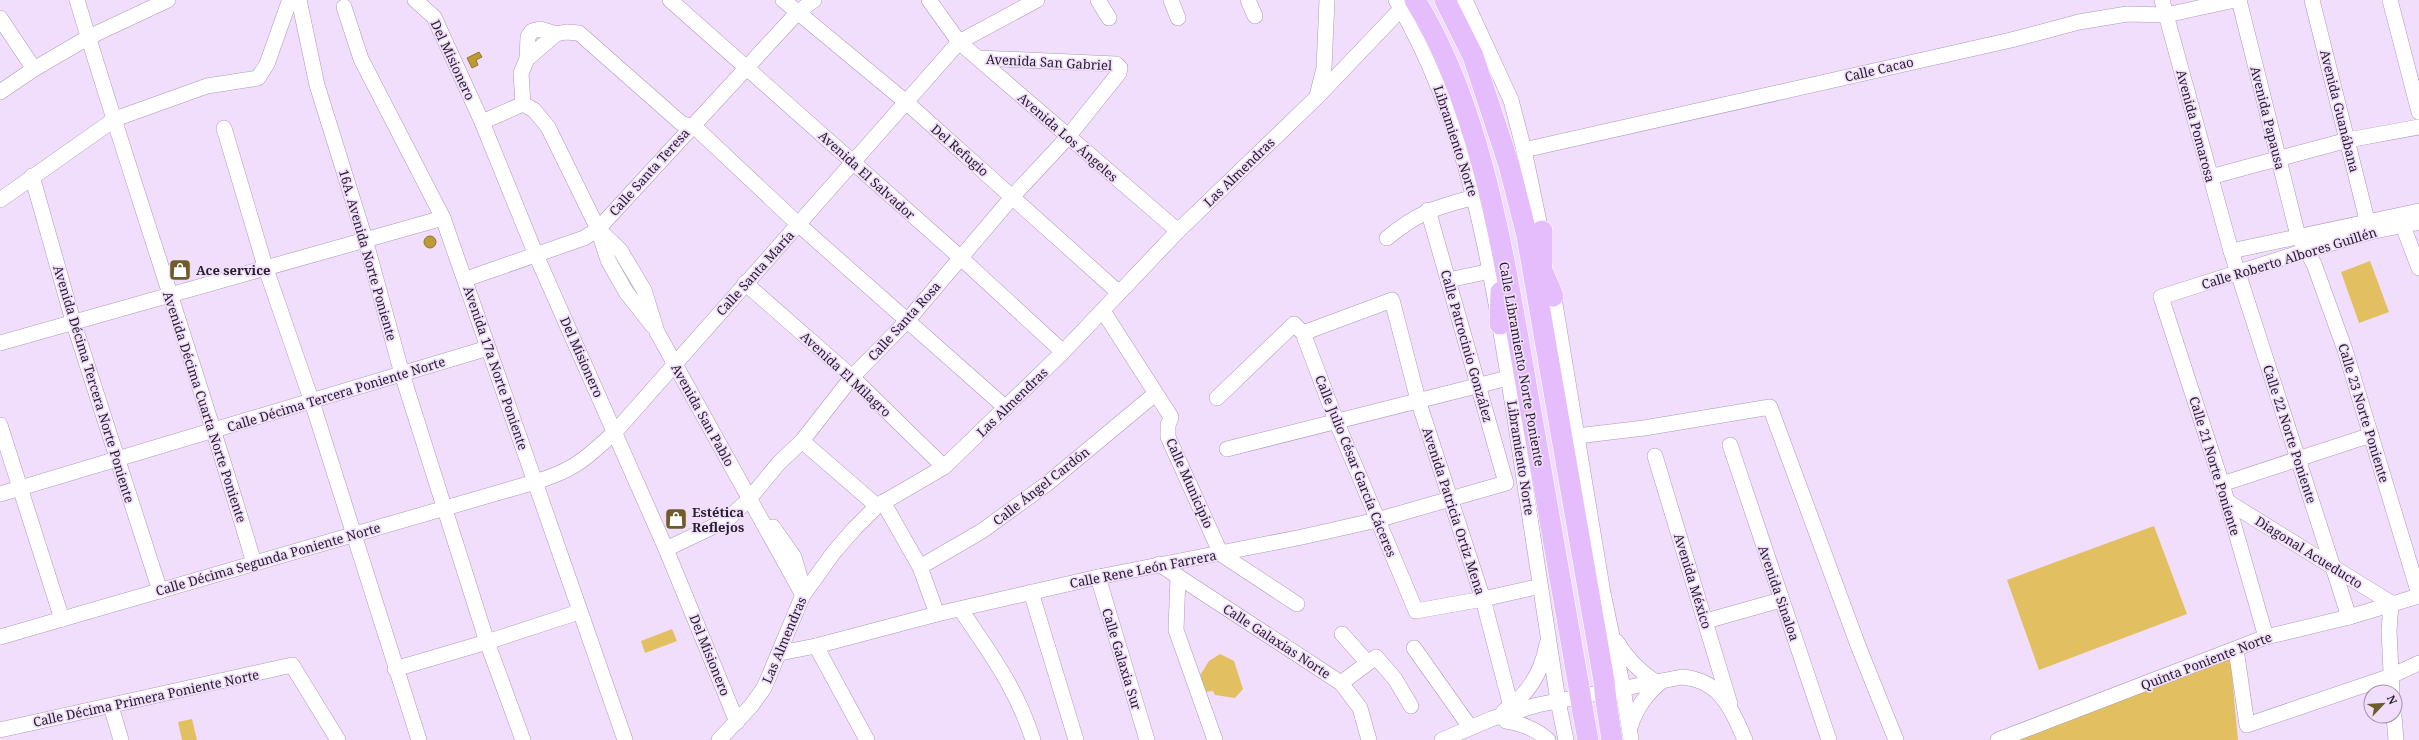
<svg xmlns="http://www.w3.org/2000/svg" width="2419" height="740" viewBox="0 0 2419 740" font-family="'Noto Serif',serif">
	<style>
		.green { fill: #e2c062 }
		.water { fill: #bd9a32; stroke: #907530 }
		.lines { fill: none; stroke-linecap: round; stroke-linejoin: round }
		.minor-casing { stroke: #ab9ab6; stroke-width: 16 }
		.highway-casing { stroke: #fff; stroke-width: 22 }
		.minor { stroke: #fff; stroke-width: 15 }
		.highway { stroke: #e5bdfc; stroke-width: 21 }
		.highway-bridge-casing { stroke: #fff; stroke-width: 22; stroke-linecap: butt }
		.highway-bridge { stroke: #e5bdfc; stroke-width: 21 }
		.labels { text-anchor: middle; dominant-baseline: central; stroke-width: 3.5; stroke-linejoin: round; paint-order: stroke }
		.street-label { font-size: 13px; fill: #27202b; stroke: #f1defc }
		.poi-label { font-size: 13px; font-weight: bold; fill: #27202b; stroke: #f1defc; text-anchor: start }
	</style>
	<rect width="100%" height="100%" fill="#f1defc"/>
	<g class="green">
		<path d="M2370 261 2389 312 2359 323 2341 272Z"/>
		<path d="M2154 526 2187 614 2039 670 2007 580Z"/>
		<path d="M672 629 677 641 645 653 641 641Z"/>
		<path d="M1220 654 1234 661 1243 689 1235 698 1215 695 1213 691 1205 692 1199 677 1209 661Z"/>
		<path d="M2230 655 2238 740H2014Z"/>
		<path d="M192 719 197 740H182L178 722Z"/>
	</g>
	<g class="water">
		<path d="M479 52 482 57 476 60 478 65 472 68 467 58Z"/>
		<circle cx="430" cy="242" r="6"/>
	</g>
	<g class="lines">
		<g class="minor-casing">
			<g id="minor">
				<path d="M77 0C134 188 198 374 254 563"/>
				<path d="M299 0 317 85 365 239 402 374 487 642 523 740"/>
				<path d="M415 0 434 17 482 122 536 255 666 549 737 722"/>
				<path d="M670 0 961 258 1063 352"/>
				<path d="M783 0 906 102 1118 292"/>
				<path d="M929 0 959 42 1178 231"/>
				<path d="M1098 0 1109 18"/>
				<path d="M1171 0 1178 18"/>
				<path d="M1248 0 1255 16"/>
				<path d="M1396 0C1471 128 1491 269 1514 413 1528 509 1543 605 1558 701L1566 740"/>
				<path d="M1465 0 1511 100 1524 150 1543 241"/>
				<path d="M2162 0 2231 251 2349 617"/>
				<path d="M2239 0 2298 236 2314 264 2345 350 2419 594"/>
				<path d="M2312 0 2370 232"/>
				<path d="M2390 0 2419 112"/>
				<path d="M344 7 361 59 443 218 625 740"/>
				<path d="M0 18 34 69"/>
				<path d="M527 59 528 37 532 31 540 29 556 34"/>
				<path d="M0 92 34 69 89 37 168 0"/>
				<path d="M1317 96 1324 68 1327 0"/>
				<path d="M523 104 521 73 527 59 556 34 566 32 579 33 681 123 697 129 798 224 1006 408"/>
				<path d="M523 104 534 110 548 127 598 229 608 260 626 292 652 325"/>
				<path d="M482 122 523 104"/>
				<path d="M224 128 265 266 312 402 419 740"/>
				<path d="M1524 150 2011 40 2079 22 2127 14 2166 15 2235 0"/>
				<path d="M32 176 73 321 160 591"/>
				<path d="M2210 177 2348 140 2419 127"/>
				<path d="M0 200 115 119 207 86 258 78 267 64 289 2 297 0"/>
				<path d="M2403 226 2419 268"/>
				<path d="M598 229 620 250 644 290 657 332 803 595"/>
				<path d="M1387 238C1420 211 1435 208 1475 197"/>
				<path d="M2231 251 2419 211"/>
				<path d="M466 279 584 238 598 229 797 13 814 0"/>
				<path d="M1448 280 1491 271"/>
				<path d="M745 283 852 377 944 467"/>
				<path d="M1552 286 1603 593 1623 688 1631 740"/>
				<path d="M1103 311 1171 417 1168 425V437L1221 554 1297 604"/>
				<path d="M1303 333 1392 300 1418 400 1483 599 1515 722"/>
				<path d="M0 343 443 218"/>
				<path d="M1217 398 1294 324 1303 333 1337 423 1416 611 1483 599 1532 588"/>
				<path d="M0 425 62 619"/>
				<path d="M1577 436 1644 428 1770 407 1859 648 1896 740"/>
				<path d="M802 441 877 506"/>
				<path d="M1730 445 1829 740"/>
				<path d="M1227 449 1508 378"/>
				<path d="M1655 456 1730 704"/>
				<path d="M2222 484 2371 435"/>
				<path d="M0 494 488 348"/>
				<path d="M883 502 920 567 937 614"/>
				<path d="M2228 502 2391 603 2389 631 2392 692"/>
				<path d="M773 527 794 557 801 581"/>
				<path d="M666 549 727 520 750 498 778 464 802 441 852 377 908 320 1013 196 1067 138 1119 73 1120 68 1116 64 979 58"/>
				<path d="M1159 564 1341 683 1360 708 1369 740"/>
				<path d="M920 567 982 531 1048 483 1155 394"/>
				<path d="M1098 577 1147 740"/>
				<path d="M1178 577 1176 630 1215 740"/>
				<path d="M1031 592 1076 740"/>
				<path d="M961 610C991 655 1016 687 1033 740"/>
				<path d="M1706 621 1781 600"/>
				<path d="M1342 634 1367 662"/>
				<path d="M0 637 535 482C575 470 585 459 615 432L959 42 1037 0"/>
				<path d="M2266 637 2222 484 2161 297 2305 251 2370 232 2419 222"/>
				<path d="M1617 642C1627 659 1638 670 1654 681"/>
				<path d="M816 646 867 740"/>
				<path d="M1414 648 1470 727"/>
				<path d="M2236 649 2247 725 2391 676 2419 663"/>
				<path d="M780 653 816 646 937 614 1098 577 1302 537 1377 520 1506 483 1428 210"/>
				<path d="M395 669 487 642 579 612"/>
				<path d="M1341 683 1376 657 1395 679 1411 706"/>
				<path d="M111 706 121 740"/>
				<path d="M1504 711C1528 695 1542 671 1547 644"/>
				<path d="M2394 716 2396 740"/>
				<path d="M1506 721C1521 723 1537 730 1548 740"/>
				<path d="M1630 727C1637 707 1646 694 1662 681"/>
				<path d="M0 730 292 665 338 740"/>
				<path d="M719 740 751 706 764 688 803 595 834 552 854 529 877 506 944 467 1063 352 1178 231 1317 97 1401 9"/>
				<path d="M1442 740 1491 719 1537 705 1682 677C1720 680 1731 708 1745 740"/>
				<path d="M1998 740 2266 637 2349 617 2419 596"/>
			</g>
		</g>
		<g class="highway-casing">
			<g id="highway">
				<path d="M1415 0C1482 109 1503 253 1525 378 1543 481 1561 584 1579 687"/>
				<path d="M1445 0 1473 56 1509 165 1527 236 1604 681"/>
				<path d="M1542 231V264"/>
				<path d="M1539 263 1553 296"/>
				<path d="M1500 324 1501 292"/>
				<path d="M1606 701 1612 740"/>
				<path d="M1582 707 1588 740"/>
			</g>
		</g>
		<use href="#minor" class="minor"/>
		<use href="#highway" class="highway"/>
		<g class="highway-bridge-casing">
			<g id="highway-bridge">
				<path d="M1604 681 1606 701"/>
				<path d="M1579 687 1582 707"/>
			</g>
		</g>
		<use href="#highway-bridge" class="highway-bridge"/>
	</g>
	<defs>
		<g id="shop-square" transform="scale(1.15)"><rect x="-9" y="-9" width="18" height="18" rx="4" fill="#6e5d2b" stroke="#f1defc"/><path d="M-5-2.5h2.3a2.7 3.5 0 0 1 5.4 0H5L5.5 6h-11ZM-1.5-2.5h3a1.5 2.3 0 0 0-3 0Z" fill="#fff"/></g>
	</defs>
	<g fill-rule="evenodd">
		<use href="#shop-square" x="180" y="270"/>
		<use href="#shop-square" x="676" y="519"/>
	</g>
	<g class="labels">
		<g class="street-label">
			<text transform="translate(453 60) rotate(65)">Del Misionero</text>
			<text transform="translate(1049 62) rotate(3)">Avenida San Gabriel</text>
			<text transform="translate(1879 69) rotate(-13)">Calle Cacao</text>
			<text transform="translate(2340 111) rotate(76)">Avenida Guanábana</text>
			<text transform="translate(2268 118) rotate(76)">Avenida Papausa</text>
			<text transform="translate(2196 126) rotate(75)">Avenida Pomarosa</text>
			<text transform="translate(1068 137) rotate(41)">Avenida Los Ángeles</text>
			<text transform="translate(1456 141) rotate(72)">Libramiento Norte</text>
			<text transform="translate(960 150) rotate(41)">Del Refugio</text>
			<text transform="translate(649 172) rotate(-48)">Calle Santa Teresa</text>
			<text transform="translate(1239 172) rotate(-44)">Las Almendras</text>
			<text transform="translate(867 175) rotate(42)">Avenida El Salvador</text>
			<text transform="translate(368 255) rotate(74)">16A. Avenida Norte Poniente</text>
			<text transform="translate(2289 258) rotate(-17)">Calle Roberto Albores Guillén</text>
			<text transform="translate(755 273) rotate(-48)">Calle Santa María</text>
			<text transform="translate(904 321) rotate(-48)">Calle Santa Rosa</text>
			<text transform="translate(1467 346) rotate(74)">Calle Patrocinio González</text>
			<text transform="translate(582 357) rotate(66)">Del Misionero</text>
			<text transform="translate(1522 364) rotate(80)">Calle Libramiento Norte Poniente</text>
			<text transform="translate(496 368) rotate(71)">Avenida 17a Norte Poniente</text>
			<text transform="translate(846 374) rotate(43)">Avenida El Milagro</text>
			<text transform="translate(94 384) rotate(73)">Avenida Décima Tercera Norte Poniente</text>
			<text transform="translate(336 394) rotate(-17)">Calle Décima Tercera Poniente Norte</text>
			<text transform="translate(1012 402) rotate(-44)">Las Almendras</text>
			<text transform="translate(205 407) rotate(72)">Avenida Décima Cuarta Norte Poniente</text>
			<text transform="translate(2364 413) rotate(73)">Calle 23 Norte Poniente</text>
			<text transform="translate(703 415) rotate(61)">Avenida San Pablo</text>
			<text transform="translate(2290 434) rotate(72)">Calle 22 Norte Poniente</text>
			<text transform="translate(1521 458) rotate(81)">Libramiento Norte</text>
			<text transform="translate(1356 466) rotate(68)">Calle Julio César García Cáceres</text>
			<text transform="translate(2215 466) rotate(73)">Calle 21 Norte Poniente</text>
			<text transform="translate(1190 483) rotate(66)">Calle Municipio</text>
			<text transform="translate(1041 486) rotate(-38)">Calle Ángel Cardón</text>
			<text transform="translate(1454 511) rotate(72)">Avenida Patricia Ortiz Mena</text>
			<text transform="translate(2309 552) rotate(32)">Diagonal Acueducto</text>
			<text transform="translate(268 559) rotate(-16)">Calle Décima Segunda Poniente Norte</text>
			<text transform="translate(1143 569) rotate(-11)">Calle Rene León Farrera</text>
			<text transform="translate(1693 581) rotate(73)">Avenida México</text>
			<text transform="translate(1779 593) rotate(71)">Avenida Sinaloa</text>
			<text transform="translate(784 640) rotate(-67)">Las Almendras</text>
			<text transform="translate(1277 641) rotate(33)">Calle Galaxias Norte</text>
			<text transform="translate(710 655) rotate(68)">Del Misionero</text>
			<text transform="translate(1122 659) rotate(73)">Calle Galaxia Sur</text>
			<text transform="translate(2206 661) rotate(-21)">Quinta Poniente Norte</text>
			<text transform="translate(146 698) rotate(-12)">Calle Décima Primera Poniente Norte</text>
		</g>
		<g class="poi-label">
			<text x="196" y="270">Ace service</text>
			<text x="692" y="512">Estética<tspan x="692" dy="15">Reflejos</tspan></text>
		</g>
	</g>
	<g transform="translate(2383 704) rotate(65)"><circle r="19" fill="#f1defc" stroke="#a092a8"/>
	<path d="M0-3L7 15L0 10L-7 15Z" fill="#6e5d2b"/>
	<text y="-6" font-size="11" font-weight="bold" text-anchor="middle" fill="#27202b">N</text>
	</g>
</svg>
